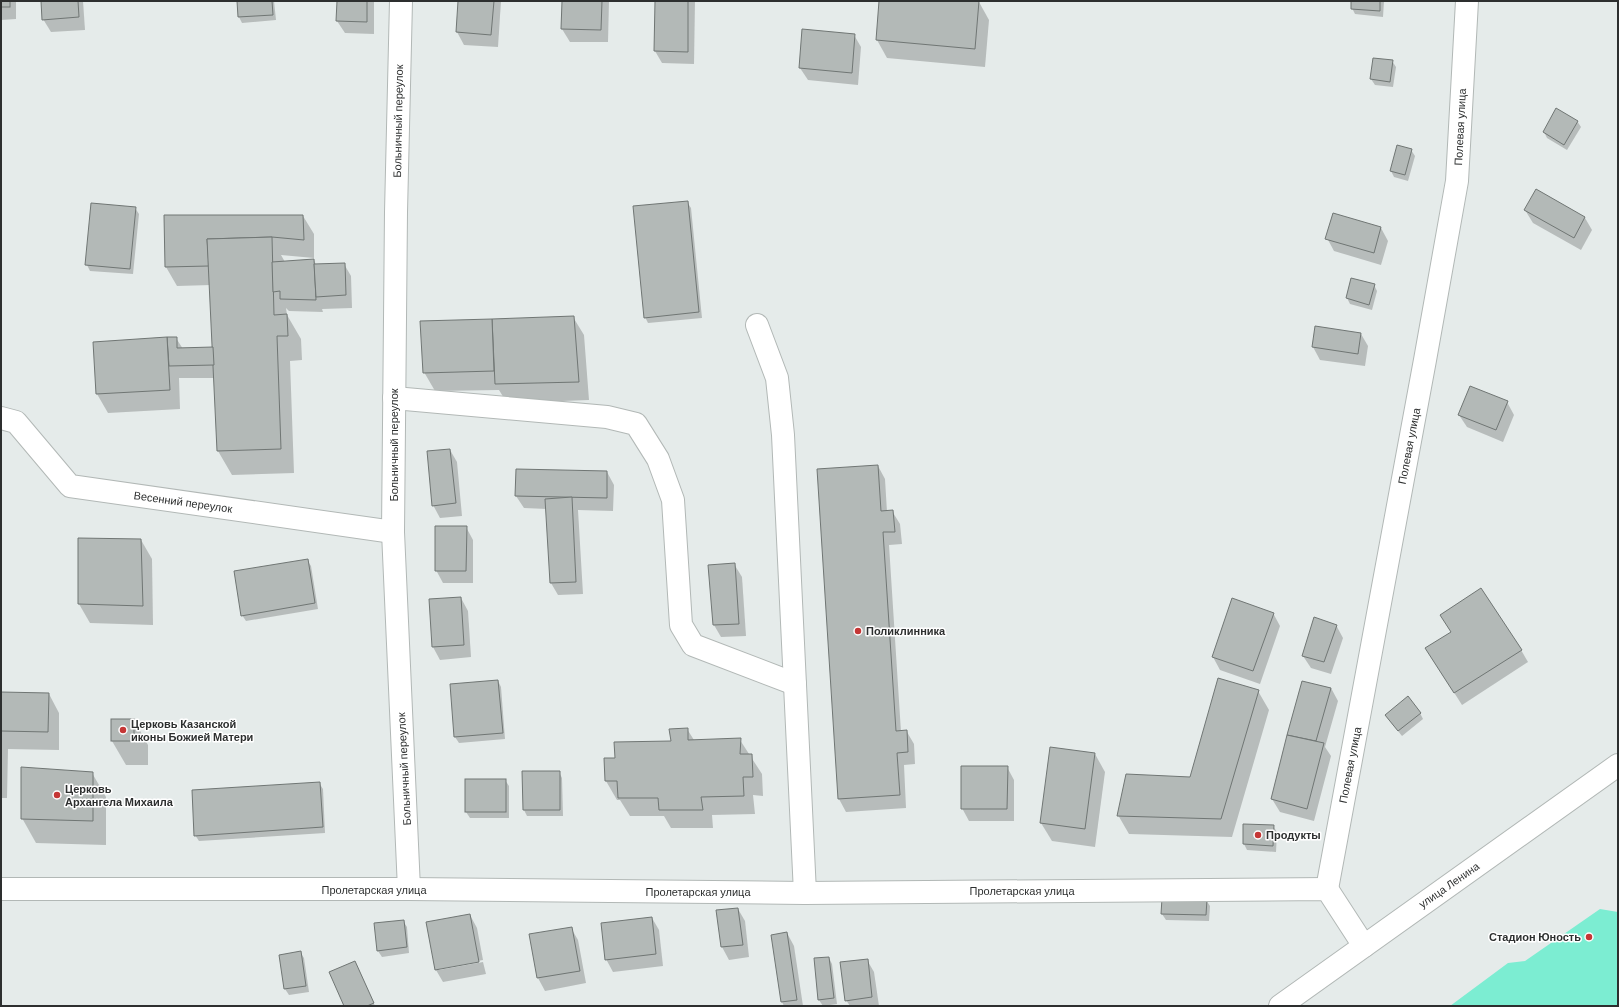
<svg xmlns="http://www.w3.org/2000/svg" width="1619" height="1007" viewBox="0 0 1619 1007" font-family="'DM Sans',sans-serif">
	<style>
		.green { fill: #7cedd2 }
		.shadow { fill: #0003 }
		.building { fill: #b3b9b7; stroke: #707674 }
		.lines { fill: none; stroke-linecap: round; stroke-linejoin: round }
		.minor-casing { stroke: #b2b8b6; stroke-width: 24 }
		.major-casing { stroke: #b2b8b6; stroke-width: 24 }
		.minor { stroke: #fff; stroke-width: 22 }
		.major { stroke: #fff; stroke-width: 22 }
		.poi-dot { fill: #c53635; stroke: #fff; stroke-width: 1.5 }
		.labels { text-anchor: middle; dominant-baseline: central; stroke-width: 3; stroke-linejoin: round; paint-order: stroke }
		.street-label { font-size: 11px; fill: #2d2f2f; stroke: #fff }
		.poi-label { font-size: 11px; font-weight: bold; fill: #2d2f2f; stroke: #fff; text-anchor: start }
	</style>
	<rect width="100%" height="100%" fill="#e5ebea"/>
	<path class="green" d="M1600 909 1618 912V1006H1450L1508 963 1525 961Z"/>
	<g class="shadow">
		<path d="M1 1H16V19L1 20Z"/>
		<path d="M42 1H83L85 30 51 32 43 19Z"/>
		<path d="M238 1H274L276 20 242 23 239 17Z"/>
		<path d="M338 1H374V34L345 33 337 21Z"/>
		<path d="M459 1H501L498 47 464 45 457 32Z"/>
		<path d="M563 1H609L608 42H570L562 29Z"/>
		<path d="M656 1H695L694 64 662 63 655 51Z"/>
		<path d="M880 1 979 2 989 20 985 67 887 58 877 40Z"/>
		<path d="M1352 1H1384L1383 17 1355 14 1352 8Z"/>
		<path d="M854 35 861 47 858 85 808 80 800 68Z"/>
		<path d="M1392 61 1396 67 1393 87 1375 85 1371 79Z"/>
		<path d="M1577 121 1581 127 1567 150 1547 138 1544 132Z"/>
		<path d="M1411 150 1415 156 1408 181 1394 177 1391 171Z"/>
		<path d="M1536 191 1585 218 1592 230 1581 250 1533 223 1525 210Z"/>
		<path d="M687 202 691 208 702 318 648 323 645 317Z"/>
		<path d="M135 208 139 214 133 274 90 271 87 265Z"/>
		<path d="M165 216H303L314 234V258L281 255 285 262 314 260 316 265 344 264 351 276 352 308 322 309 323 312 289 311 286 308 287 315 301 339 302 360 290 361 294 473 232 475 218 451 215 378H179L180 409 108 413 97 394 94 343 176 338 183 349 214 348 211 285 177 286 166 267Z"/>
		<path d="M1381 228 1388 241 1381 265 1334 251 1327 238Z"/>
		<path d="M1374 285 1377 291 1372 310 1350 304 1347 298Z"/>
		<path d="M573 317 584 335 589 400 507 403 499 390 435 391 424 372 421 322Z"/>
		<path d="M1361 334 1368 346 1365 366 1320 360 1313 347Z"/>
		<path d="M1507 402 1514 415 1503 442 1467 427 1459 415Z"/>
		<path d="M450 450 457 462 462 516 440 518 433 505Z"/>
		<path d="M878 466 885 479 887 512 892 511 900 524 902 544 889 545 901 732H907L914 744 915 764 904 765 906 808 846 812 839 799 818 470Z"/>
		<path d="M607 472 614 485 613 511 578 510 583 594 558 595 551 583 547 509 524 508 516 496Z"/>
		<path d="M466 527 473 540V583H443L436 570Z"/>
		<path d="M141 540 152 559 153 625 90 623 79 604Z"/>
		<path d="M307 560 311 566 318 609 246 621 242 615Z"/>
		<path d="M734 564 742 577 746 636 721 637 714 625Z"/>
		<path d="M461 598 468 611 471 657 440 660 433 647 430 600Z"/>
		<path d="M1273 613 1280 626 1260 684 1220 670 1213 657Z"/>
		<path d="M1336 625 1343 638 1331 674 1311 668 1303 656Z"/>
		<path d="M1521 650 1528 662 1462 705 1434 661Z"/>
		<path d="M498 681 501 687 505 739 459 743 455 737 451 685Z"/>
		<path d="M1302 682 1331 688 1338 701 1325 747 1331 756 1314 821 1280 812 1272 799Z"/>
		<path d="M1258 691 1269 710 1232 837 1129 834 1118 815 1191 778Z"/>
		<path d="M1 693 49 694 59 713V750L8 749 7 798H1Z"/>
		<path d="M1420 713 1423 719 1402 736 1386 716Z"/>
		<path d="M112 720H134L148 745V765H126L112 741Z"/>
		<path d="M687 729 694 740H740L762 774 763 796 753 795 755 814 712 815 713 828H671L664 816H630L620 800H617L606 781 605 759H617L672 742Z"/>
		<path d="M1095 754 1105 772 1095 847 1052 841 1041 823Z"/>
		<path d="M1007 767 1014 780V821H969L962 808Z"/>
		<path d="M523 772H559L562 778 563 816H527L524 810Z"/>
		<path d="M92 773 106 797V845L36 843 22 818Z"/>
		<path d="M505 780 509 786V818H470L466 812Z"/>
		<path d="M319 783 323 789 325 833 199 841 195 835Z"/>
		<path d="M1244 825 1273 826 1277 832 1276 852 1247 850 1244 844Z"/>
		<path d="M1206 900 1210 906 1209 921 1166 920 1162 914Z"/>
		<path d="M738 909 745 921 749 957 729 960 722 947 717 911Z"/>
		<path d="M470 915 477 928 483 960 439 968V970L483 962 486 974 443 982 436 970Z"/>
		<path d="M652 918 659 930 663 966 613 972 606 959Z"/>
		<path d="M403 921 407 927 409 953 382 957 378 951Z"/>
		<path d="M571 928 578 940 586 983 545 991 538 978 530 935Z"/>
		<path d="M787 933 794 946 803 1006H784L782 1002 772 936Z"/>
		<path d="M300 952 304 958 309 992 289 995 285 989 280 955Z"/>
		<path d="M829 958 832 964 837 1004 823 1006 819 1000Z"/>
		<path d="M867 960 874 972 879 1006H850L846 1000Z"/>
		<path d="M358 968 375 1006H345Z"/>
	</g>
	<g class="building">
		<rect x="1" y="1" width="9" height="6"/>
		<path d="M41 1H78L79 17 42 20Z"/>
		<path d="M237 1H272L273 15 238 17Z"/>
		<path d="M337 1H367V22L336 21Z"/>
		<path d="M458 1H494L491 35 456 32Z"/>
		<path d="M562 1H602L601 30 561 29Z"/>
		<path d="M655 1H688V52L654 51Z"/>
		<path d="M879 1H979L975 49 876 40Z"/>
		<path d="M1351 1H1380V11L1351 9Z"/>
		<path d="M802 29 855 34 852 73 799 68Z"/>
		<path d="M1373 58 1393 60 1390 82 1370 79Z"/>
		<path d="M1556 108 1578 121 1564 145 1543 132Z"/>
		<path d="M1397 145 1412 149 1405 175 1390 171Z"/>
		<path d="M1536 189 1585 217 1574 238 1524 210Z"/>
		<path d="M688 201 699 312 644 318 633 206Z"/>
		<path d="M91 203 136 207 130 269 85 265Z"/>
		<path d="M1333 213 1381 227 1374 253 1325 239Z"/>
		<path d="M164 215H303L304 240 272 237 207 239 209 266 165 267Z"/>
		<path d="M272 237 274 315 287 314 288 336H277L281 449 217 451 207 239Z"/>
		<path d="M314 259 316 300 280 299V291L273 292 272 262Z"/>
		<path d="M345 263 346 295 316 297 314 264Z"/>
		<path d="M1351 278 1375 284 1369 305 1346 298Z"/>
		<path d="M574 316 579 382 495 384 492 319Z"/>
		<path d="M492 319 494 371 423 373 420 321Z"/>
		<path d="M1315 326 1361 333 1358 354 1312 347Z"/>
		<path d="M167 337H177V348L213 347 214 365 169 366Z"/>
		<path d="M167 337 170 390 96 394 93 342Z"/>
		<path d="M1470 386 1508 401 1496 430 1458 415Z"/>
		<path d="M450 449 456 503 432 506 427 451Z"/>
		<path d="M878 465 881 511 893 510 895 532H883L896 731 907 730 908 752 897 753 900 795 838 799 817 469Z"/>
		<path d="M516 469 607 471V498L515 496Z"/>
		<path d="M572 497 576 582 550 583 545 499Z"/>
		<path d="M435 526H467L466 571H435Z"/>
		<path d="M78 538 141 539 143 606 78 604Z"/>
		<path d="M308 559 315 603 241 616 234 571Z"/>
		<path d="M735 563 739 624 713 625 708 565Z"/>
		<path d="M1481 588 1522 650 1454 693 1425 648 1451 632 1440 615Z"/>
		<path d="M461 597 464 645 432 647 429 599Z"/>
		<path d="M1232 598 1274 613 1253 671 1212 657Z"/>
		<path d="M1314 617 1337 625 1324 662 1302 656Z"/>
		<path d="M1218 678 1259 690 1221 819 1117 816 1126 774 1190 777Z"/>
		<path d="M498 680 503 733 454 737 450 684Z"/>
		<path d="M1302 681 1331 688 1316 741 1287 735Z"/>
		<path d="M1 692 49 693 48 732 1 731Z"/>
		<path d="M1408 696 1421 713 1398 731 1385 715Z"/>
		<rect x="111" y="719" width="23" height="22"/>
		<path d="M688 728V740L741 738 740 754H752L753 777H743L744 796 701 797 703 810H659L658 798H618L617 781H605L604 758H615L614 742 671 741 669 729Z"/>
		<path d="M1287 735 1324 743 1307 809 1271 799Z"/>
		<path d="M1050 747 1095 753 1085 829 1040 823Z"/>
		<path d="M961 766H1008L1007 809H961Z"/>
		<path d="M21 767 93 772V821L21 819Z"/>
		<path d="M522 771H560V810H523Z"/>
		<rect x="465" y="779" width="41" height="33"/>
		<path d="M320 782 323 827 194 836 192 790Z"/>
		<path d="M1243 824 1274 825 1273 846 1243 844Z"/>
		<path d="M1162 898 1207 899 1206 915 1161 914Z"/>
		<path d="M738 908 743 945 721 947 716 910Z"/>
		<path d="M470 914 479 962 435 970 426 922Z"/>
		<path d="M652 917 656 954 605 960 601 923Z"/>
		<path d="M404 920 407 947 377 951 374 923Z"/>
		<path d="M572 927 580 971 537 978 529 934Z"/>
		<path d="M787 932 797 1000 781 1002 771 935Z"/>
		<path d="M301 951 306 986 284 989 279 955Z"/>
		<path d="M829 957 834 998 818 1000 814 958Z"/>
		<path d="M868 959 872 997 845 1001 840 962Z"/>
		<path d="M355 961 374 1003 367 1006H344L329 972Z"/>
	</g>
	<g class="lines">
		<g class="minor-casing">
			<g id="minor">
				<path d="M401 1 396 212 393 532 409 889"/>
				<path d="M757 325 777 378 783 435 805 893"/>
				<path d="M394 398 607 417 636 424 658 459 673 500 681 625 693 645 795 684"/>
				<path d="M1 418 16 422 70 486 393 532"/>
				<path d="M1 889H409L805 893 1327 889 1364 946"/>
				<path d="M1327 889 1425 360 1457 181 1467 1"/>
			</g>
		</g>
		<g class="major-casing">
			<path id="major" d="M1280 1006 1618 765"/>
		</g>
		<use href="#minor" class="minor"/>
		<use href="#major" class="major"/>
	</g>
	<g class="poi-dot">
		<circle cx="858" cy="631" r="4"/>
		<circle cx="123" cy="730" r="4"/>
		<circle cx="57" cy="795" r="4"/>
		<circle cx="1258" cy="835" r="4"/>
		<circle cx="1589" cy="937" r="4"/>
	</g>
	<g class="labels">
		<g class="street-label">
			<text transform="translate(398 121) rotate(-89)">Больничный переулок</text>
			<text transform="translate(1460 127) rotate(-87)">Полевая улица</text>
			<text transform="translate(394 445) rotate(-90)">Больничный переулок</text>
			<text transform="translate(1409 446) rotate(-79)">Полевая улица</text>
			<text transform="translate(183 502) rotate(8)">Весенний переулок</text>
			<text transform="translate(1350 765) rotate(-79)">Полевая улица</text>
			<text transform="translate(404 769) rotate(-93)">Больничный переулок</text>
			<text transform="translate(1449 885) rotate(-35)">улица Ленина</text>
			<text x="374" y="890">Пролетарская улица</text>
			<text x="1022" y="891">Пролетарская улица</text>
			<text x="698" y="892">Пролетарская улица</text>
		</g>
		<g class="poi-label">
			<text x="866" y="631">Поликлинника</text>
			<text x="131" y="724">Церковь Казанской<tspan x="131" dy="13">иконы Божией Матери</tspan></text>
			<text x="65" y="789">Церковь<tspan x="65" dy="13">Архангела Михаила</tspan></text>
			<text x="1266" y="835">Продукты</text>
			<text x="1581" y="937" text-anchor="end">Стадион Юность</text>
		</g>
	</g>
	<rect width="1619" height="1007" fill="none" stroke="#2d2f2f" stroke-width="4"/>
</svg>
